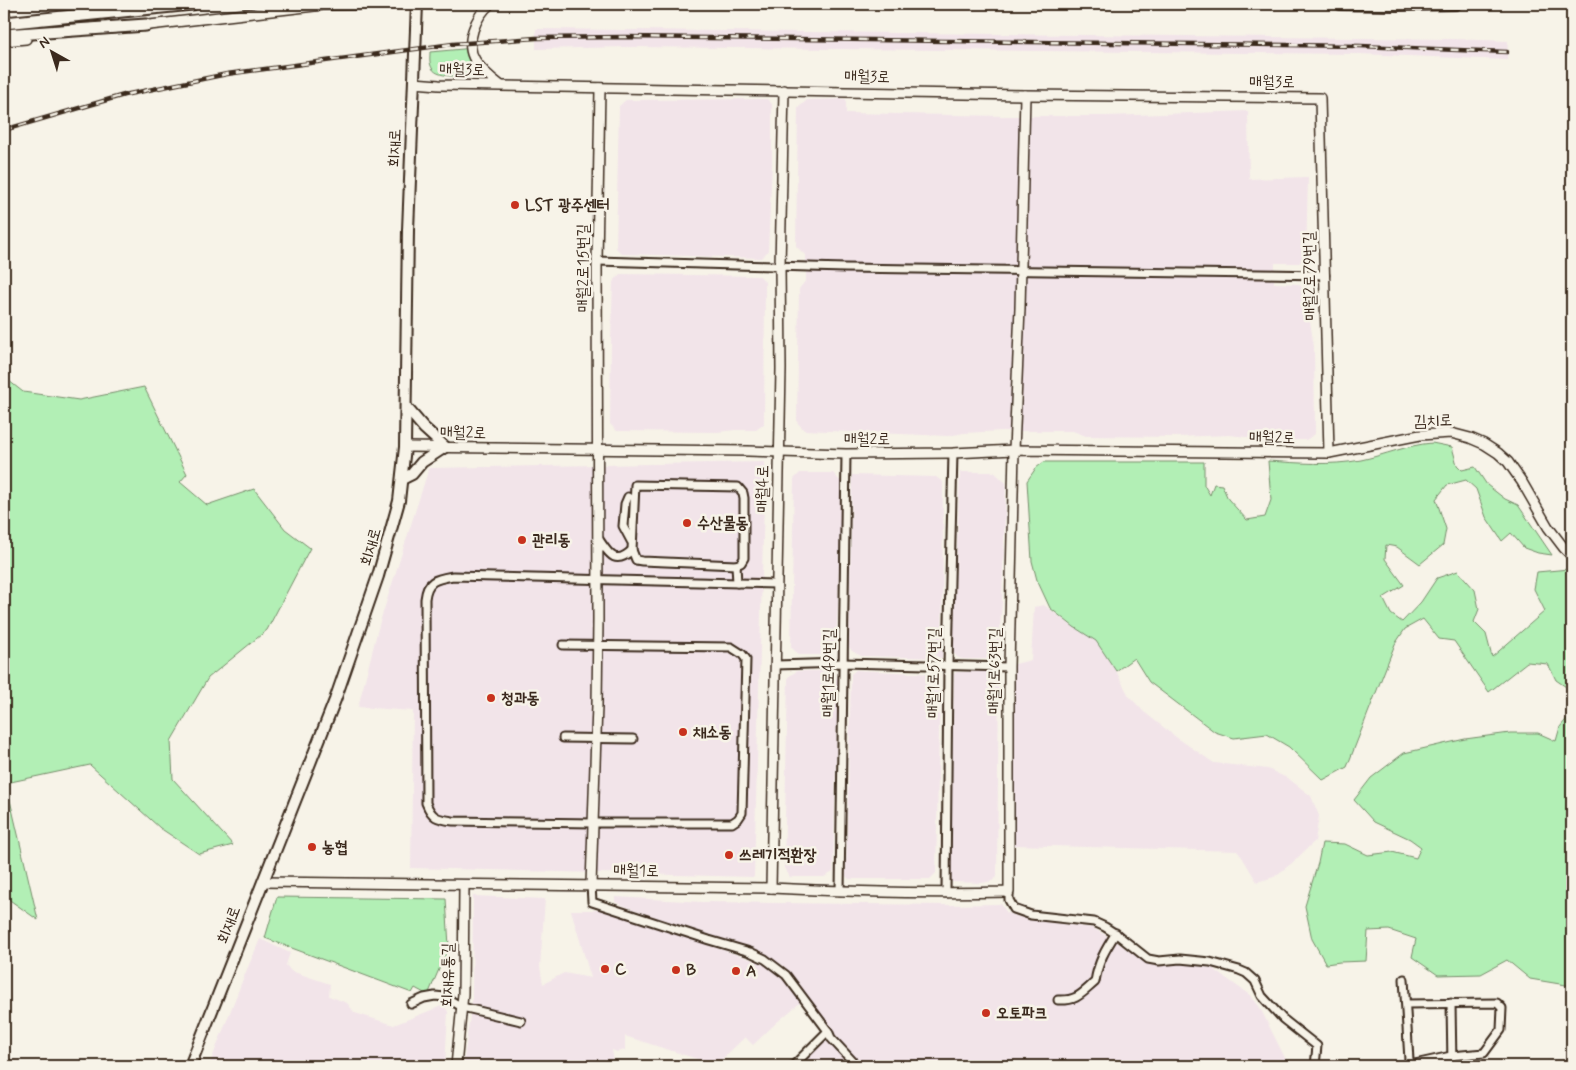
<svg xmlns="http://www.w3.org/2000/svg" width="1576" height="1070" viewBox="0 0 1576 1070" font-family="Mynerve,'Poor Story',sans-serif">
	<style>
		.built { fill: #f2e4e9 }
		.green { fill: #b2efb5; stroke: #768c6a }
		.lines { fill: none; stroke-linecap: round; stroke-linejoin: round }
		.minor-casing { stroke: #3b2a1e; stroke-width: 11 }
		.tertiary-casing { stroke: #3b2a1e; stroke-width: 12 }
		.secondary-casing { stroke: #3b2a1e; stroke-width: 14 }
		.trunk-casing { stroke: #3b2a1e; stroke-width: 15 }
		.minor { stroke: #f7f3e8; stroke-width: 7 }
		.tertiary { stroke: #f7f3e8; stroke-width: 9 }
		.secondary { stroke: #f7f3e8; stroke-width: 10 }
		.trunk { stroke: #f7f3e8; stroke-width: 11 }
		.rail-casing { stroke: #3b2a1e; stroke-width: 4.5 }
		.rail { stroke: #f7f3e8; stroke-width: 2.5; stroke-dasharray: 8; stroke-linecap: butt }
		.poi-dot { fill: #c8321e; stroke: #f7f3e8; stroke-width: 2 }
		.labels { text-anchor: middle; dominant-baseline: central; stroke-width: 5; stroke-linejoin: round; paint-order: stroke }
		.street-label { font-size: 16px; fill: #3b2a1e; stroke: #f7f3e8 }
		.poi-label { font-size: 16px; font-weight: bold; fill: #3b2a1e; stroke: #f7f3e8; text-anchor: start }
	</style>
	<rect width="100%" height="100%" fill="#f7f3e8"/>
	<filter id="ink" filterUnits="userSpaceOnUse"><feTurbulence type="fractalNoise" baseFrequency=".02" numOctaves="2"/><feDisplacementMap in="SourceGraphic" scale="10" xChannelSelector="R" yChannelSelector="G"/><feConvolveMatrix kernelMatrix="1 2 1 2 8 2 1 2 1" color-interpolation-filters="sRGB"/></filter>
	<g filter="url(#ink)">
		<g class="built">
			<path d="M536 29 1454 39 1508 41 1507 60 1359 54 627 47 536 49Z"/>
			<path d="M767 99 772 104V163L768 251 761 258 622 254 616 248 619 106 626 100Z"/>
			<path d="M846 99V113L1005 116H1107L1248 111 1249 179 1308 177 1306 257 1299 263H1275L1274 283 1298 284 1303 288 1311 296 1309 315 1314 347 1315 434 1306 440H1270L1230 435 1177 437 1086 436 1073 431H1002L964 433 948 436 804 430 797 422 799 289 806 280V256L796 246 798 108 807 100Z"/>
			<path d="M620 274 760 276 765 282 764 424 756 430H735L717 432 617 431 610 424 611 339 613 282Z"/>
			<path d="M765 462 754 877 411 868 413 711 358 707 379 625 429 468Z"/>
			<path d="M960 472H994L1006 483 1002 601 998 655 995 659H962L957 657 953 652Z"/>
			<path d="M800 473H833L841 482 838 604 836 643 825 655H799L791 647 794 479Z"/>
			<path d="M852 475 936 477 943 482 942 658 861 656 852 651 849 647Z"/>
			<path d="M1044 605 1074 627 1096 641 1116 671 1129 696 1144 712 1176 737 1214 763 1268 769 1289 779 1311 796 1319 816 1315 841 1292 863 1274 877 1257 882 1242 857 1237 851 1013 845 1015 664 1031 660 1034 607Z"/>
			<path d="M856 670 934 674 940 681 936 873 930 879H849L846 876 851 674Z"/>
			<path d="M797 671H829L838 679 833 872 824 877H790L784 868 788 677Z"/>
			<path d="M995 671 999 678 997 877 992 881 982 883 951 882 950 876 954 674 957 672Z"/>
			<path d="M473 896 545 899 540 967 543 984 564 973 591 978 571 910H602L756 961 775 969 785 980 801 1002 776 1023 753 1045 745 1037 716 1065 625 1036V1050L617 1052 612 1050 613 1056 610 1066H463L472 1001Z"/>
			<path d="M615 897 703 902 948 905 1001 904 1007 913 1030 920 1093 928 1117 942 1147 964 1173 963 1212 968 1251 996 1259 1006 1289 1066H796L833 1031 795 979 785 967 767 955 752 947 710 935 635 910 615 902Z"/>
			<path d="M260 939 290 953 286 965 291 971 330 984 329 996 347 1003 355 1013 394 1025 444 1005 448 1012 445 1066H209L243 979Z"/>
		</g>
		<g class="green">
			<path d="M474 48 481 75C469 75 438 80 432 68 429 63 430 57 430 52Z"/>
			<path d="M4 377 23 392 79 400 144 387 187 474 180 482 207 505 254 489 285 529 310 548 267 630 208 678 171 741 173 779 233 845 199 854 160 828 90 765 6 783 38 920 4 896Z"/>
			<path d="M1432 443 1452 447 1457 465 1462 470 1475 467 1487 485 1505 499 1518 505 1552 555 1538 553 1524 548 1511 533 1502 541 1486 517 1476 489 1466 480 1447 485 1436 499 1446 529 1443 545 1420 564 1397 547 1386 545 1385 559 1404 585 1383 598 1391 614 1402 622 1421 602 1437 578 1458 571 1475 590 1479 609 1474 622 1486 634 1492 657 1545 611 1534 589 1537 572 1569 569 1572 572V691L1556 680 1548 664 1527 662 1489 692 1454 641 1439 639 1423 619 1405 629 1395 644 1347 767 1323 780 1289 747 1267 734 1234 738 1215 732 1149 682 1134 658 1116 671 1096 641 1074 627 1050 608 1037 580 1032 561 1027 481 1036 468 1044 462H1204V485L1210 495 1214 484 1222 485 1228 499 1247 520 1265 517 1271 500 1268 461C1299 463 1330 466 1361 460 1385 455 1407 445 1432 443Z"/>
			<path d="M1570 715 1572 716V986L1530 979 1507 960 1481 974 1438 975 1412 957 1416 939 1389 930 1368 931 1366 961 1340 962 1326 964 1312 939 1305 906 1318 863 1322 843 1345 844 1368 855 1392 852 1416 858 1421 847 1410 839 1374 822 1354 800 1371 778 1404 753 1465 739 1510 733H1538L1556 741 1560 727Z"/>
			<path d="M277 897 446 899 449 946 428 995 415 988 412 993 265 938Z"/>
		</g>
		<g class="lines">
			<g class="minor-casing">
				<g id="minor">
					<path d="M597 261 845 268 1325 275"/>
					<path d="M635 485 738 487 743 493 744 498V558L741 563 736 565 642 561 636 560 632 550Z"/>
					<path d="M628 497 625 504 623 526 631 541"/>
					<path d="M598 538C608 552 614 567 632 550"/>
					<path d="M736 565 737 583"/>
					<path d="M563 645 731 647 742 654 746 659 742 813 738 819 732 823H594L453 821C437 819 432 818 426 803L425 599C427 580 436 579 453 576L776 584"/>
					<path d="M776 665 843 663 1009 667"/>
					<path d="M563 738 633 739"/>
					<path d="M591 885 592 902 709 940 750 952 765 959 786 975 828 1031 831 1038 857 1066"/>
					<path d="M840 891 846 454"/>
					<path d="M1009 892V900L1014 909 1031 915 1094 922 1105 927 1119 936 1148 959 1159 961 1180 959 1210 962 1239 970 1246 973 1255 981 1262 996 1283 1019 1317 1046 1315 1066"/>
					<path d="M946 893 948 665 953 453"/>
					<path d="M1404 979 1409 1060 1410 1065 1451 1056 1484 1053 1501 1030 1502 1008 1497 1003 1406 1004"/>
					<path d="M1058 1000C1077 1001 1081 994 1095 982 1098 962 1105 950 1116 933"/>
					<path d="M1451 1003 1452 1066"/>
					<path d="M411 1004 424 998 435 996 445 997 462 1007 521 1021"/>
					<path d="M793 1066 828 1031"/>
				</g>
			</g>
			<g class="tertiary-casing">
				<g id="tertiary">
					<path d="M490 4C476 16 464 43 475 60 481 70 491 78 500 85"/>
					<path d="M141 26 323 5 399 4"/>
					<path d="M4 41 26 39"/>
					<path d="M414 83 439 85 1025 95 1320 98 1329 453"/>
					<path d="M405 447 748 451 846 454 953 453 1014 450 1329 453 1420 435 1451 433 1470 438 1484 444 1498 453 1508 462 1522 482 1548 527 1564 548 1572 556"/>
					<path d="M263 882 771 888C850 892 929 894 1009 892V667L1014 450 1020 308 1025 95"/>
					<path d="M591 885 597 705 598 620 597 261 600 88"/>
					<path d="M771 888 781 369 780 265 784 90"/>
					<path d="M456 1066 463 994 464 885"/>
				</g>
			</g>
			<g class="secondary-casing">
				<g id="secondary">
					<path d="M1340 4 1397 5 1456 4"/>
					<path d="M402 479 412 474 422 462 445 447 424 428 406 407"/>
					<path d="M190 1066 335 700 378 576 399 501 405 447 408 230 417 4"/>
				</g>
			</g>
			<g class="trunk-casing">
				<g id="trunk">
					<path d="M4 10 61 4"/>
					<path d="M4 23 192 4"/>
					<path d="M4 35 146 25"/>
				</g>
			</g>
			<use href="#minor" class="minor"/>
			<use href="#tertiary" class="tertiary"/>
			<use href="#secondary" class="secondary"/>
			<use href="#trunk" class="trunk"/>
			<g class="rail-casing">
				<path id="rail" d="M4 130 124 95 227 74 453 44 536 38 625 37 1360 46 1507 52"/>
			</g>
			<use href="#rail" class="rail"/>
		</g>
	</g>
	<g class="poi-dot">
		<circle cx="515" cy="205" r="5"/>
		<circle cx="687" cy="523" r="5"/>
		<circle cx="522" cy="540" r="5"/>
		<circle cx="491" cy="698" r="5"/>
		<circle cx="683" cy="732" r="5"/>
		<circle cx="312" cy="847" r="5"/>
		<circle cx="729" cy="855" r="5"/>
		<circle cx="605" cy="969" r="5"/>
		<circle cx="676" cy="970" r="5"/>
		<circle cx="736" cy="971" r="5"/>
		<circle cx="986" cy="1013" r="5"/>
	</g>
	<g class="labels">
		<g class="street-label">
			<text transform="translate(462 70) rotate(1)">매월3로</text>
			<text transform="translate(867 77) rotate(1)">매월3로</text>
			<text x="1272" y="82">매월3로</text>
			<text transform="translate(395 148) rotate(-88)">회재로</text>
			<text transform="translate(583 268) rotate(-90)">매월2로15번길</text>
			<text transform="translate(1310 276) rotate(-91)">매월2로79번길</text>
			<text transform="translate(1433 421) rotate(-2)">김치로</text>
			<text transform="translate(463 433) rotate(1)">매월2로</text>
			<text transform="translate(1272 438) rotate(1)">매월2로</text>
			<text x="867" y="439">매월2로</text>
			<text transform="translate(763 489) rotate(-89)">매월4로</text>
			<text transform="translate(371 547) rotate(-74)">회재로</text>
			<text transform="translate(995 671) rotate(-89)">매월1로63번길</text>
			<text transform="translate(829 673) rotate(-89)">매월1로49번길</text>
			<text transform="translate(934 673) rotate(-89)">매월1로57번길</text>
			<text transform="translate(636 871) rotate(1)">매월1로</text>
			<text transform="translate(229 925) rotate(-69)">회재로</text>
			<text transform="translate(448 975) rotate(-89)">회재유통길</text>
		</g>
		<g class="poi-label">
			<text x="525" y="205">LST 광주센터</text>
			<text x="697" y="523">수산물동</text>
			<text x="532" y="540">관리동</text>
			<text x="501" y="698">청과동</text>
			<text x="693" y="732">채소동</text>
			<text x="322" y="847">농협</text>
			<text x="739" y="855">쓰레기적환장</text>
			<text x="615" y="969">C</text>
			<text x="686" y="970">B</text>
			<text x="746" y="971">A</text>
			<text x="996" y="1013">오토파크</text>
		</g>
	</g>
	<rect width="1576" height="1070" fill="none" stroke="#f7f3e8" stroke-width="20"/>
	<rect x="10" y="10" width="1556" height="1050" fill="none" stroke="#3b2a1e" stroke-width="2" filter="url(#ink)"/>
	<g transform="translate(52 52) rotate(321)" stroke="#f7f3e8" stroke-width="4" paint-order="stroke">
	<path d="M0-4L9 19L0 12L-9 19Z" fill="#3b2a1e"/>
	<text y="-8" font-size="14" font-weight="bold" text-anchor="middle" fill="#3b2a1e">N</text>
	</g>
</svg>
